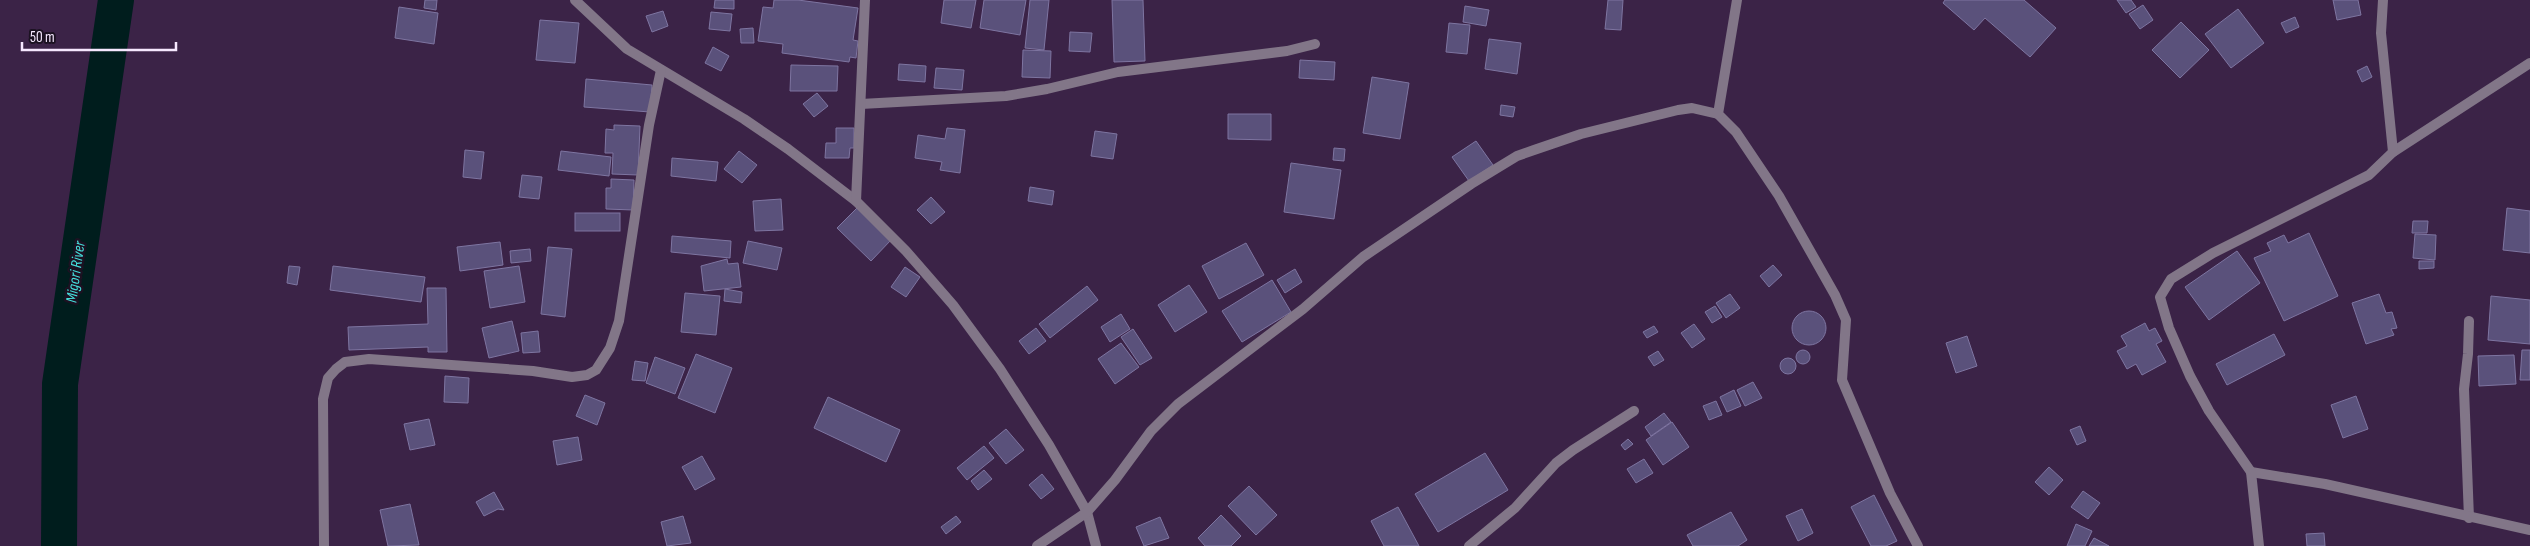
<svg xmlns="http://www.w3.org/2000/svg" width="2530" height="546" viewBox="0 0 2530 546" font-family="'Sofia Sans Condensed',sans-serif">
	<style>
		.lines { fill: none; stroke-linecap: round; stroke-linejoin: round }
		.river { stroke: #001d1d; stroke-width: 36 }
		.building { fill: #5a517b; stroke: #7e75a1 }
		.minor { stroke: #827688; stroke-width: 10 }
		.labels { text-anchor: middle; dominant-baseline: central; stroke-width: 5; stroke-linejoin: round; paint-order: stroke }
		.water-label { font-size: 16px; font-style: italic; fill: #45dddb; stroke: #1c1222 }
	</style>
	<rect width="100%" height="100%" fill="#3b2347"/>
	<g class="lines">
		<path class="river" d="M59 546 60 384 116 0"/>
	</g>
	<g class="building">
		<path d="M425 0H437L436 10 424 8Z"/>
		<path d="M715 0H734V9L714 8Z"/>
		<path d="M774 0H798L858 8 853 40 858 41 856 58 850 57 849 62 782 53 783 44 758 41 763 7 773 8Z"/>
		<path d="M944 0H976L971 28 941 23Z"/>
		<path d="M984 0H1026L1020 35 980 28Z"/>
		<path d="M1030 0H1049L1044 50 1025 48Z"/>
		<path d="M1112 0H1143L1145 61 1114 62Z"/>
		<path d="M1608 0H1623L1621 30 1605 29Z"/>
		<path d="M1945 0H2024L2056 28 2030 57 1985 18 1974 30 1943 3Z"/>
		<path d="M2117 0H2131L2136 7 2126 13Z"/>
		<path d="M2333 0H2358L2361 15 2337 20Z"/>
		<path d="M2143 5 2153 20 2140 29 2129 14Z"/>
		<path d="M1465 6 1489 10 1486 26 1463 22Z"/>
		<path d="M399 7 438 13 434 44 395 38Z"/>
		<path d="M2238 9 2264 43 2231 68 2205 34Z"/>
		<path d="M663 11 668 26 652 32 646 16Z"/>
		<path d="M711 12 732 14 730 31 709 29Z"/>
		<path d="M2295 17 2299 27 2286 33 2281 23Z"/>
		<path d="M540 20 579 23 575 63 536 60Z"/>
		<path d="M2181 22 2209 50 2180 78 2152 50Z"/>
		<path d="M1449 23 1470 25 1467 54 1446 52Z"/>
		<path d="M753 28 754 43H741L740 29Z"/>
		<path d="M1070 32 1092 33 1090 52 1069 51Z"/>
		<path d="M1489 39 1521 43 1517 74 1485 69Z"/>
		<path d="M713 47 729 56 721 71 705 63Z"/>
		<path d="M1023 50 1051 51 1050 78 1022 77Z"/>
		<path d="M1300 60 1335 62 1334 80 1299 78Z"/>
		<path d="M899 64 926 66 925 82 898 80Z"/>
		<path d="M791 65 838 66 837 91H790Z"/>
		<path d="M2367 66 2372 77 2362 82 2357 71Z"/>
		<path d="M936 68 964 70 962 90 934 88Z"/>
		<path d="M1372 77 1409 83 1400 139 1363 133Z"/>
		<path d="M586 79 652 85 650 112 584 107Z"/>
		<path d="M817 93 828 106 814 117 803 104Z"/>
		<path d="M1501 105 1515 107 1513 117 1500 115Z"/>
		<path d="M1228 114H1271V140L1228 139Z"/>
		<path d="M614 125 640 126 638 175 612 174 613 153H605L606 129 614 130Z"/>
		<path d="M836 128H854V148H850L849 158H825L826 143H836Z"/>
		<path d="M947 128 965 130 960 173 940 170 942 162 915 158 918 135 945 139Z"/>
		<path d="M1095 131 1117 134 1113 159 1091 156Z"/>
		<path d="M1476 141 1493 165 1469 181 1452 157Z"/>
		<path d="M1334 148 1345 149 1344 161 1333 160Z"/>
		<path d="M465 150 484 152 481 179 463 177Z"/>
		<path d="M561 151 611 157 609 176 558 170Z"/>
		<path d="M739 151 757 165 742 183 724 169Z"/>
		<path d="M672 158 718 162 716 181 671 176Z"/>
		<path d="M1291 163 1341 170 1334 219 1284 212Z"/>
		<path d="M522 175 542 177 539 199 519 197Z"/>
		<path d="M611 179 634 180 633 210 606 209V188H611Z"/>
		<path d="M1030 187 1054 191 1052 205 1028 201Z"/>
		<path d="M931 197 945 212 931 224 917 210Z"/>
		<path d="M781 199 783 230 755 231 753 201Z"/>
		<path d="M857 208 891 240 871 261 837 228Z"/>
		<path d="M2507 208 2530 211V253L2503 250Z"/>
		<rect x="575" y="213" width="45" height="18"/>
		<path d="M2413 221H2428L2427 233H2412Z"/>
		<path d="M2309 233 2338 296 2284 321 2254 258 2271 251 2267 243 2284 235 2288 243Z"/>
		<path d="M2415 234 2436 235 2435 260 2413 258Z"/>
		<path d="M672 236 731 241 730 258 671 252Z"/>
		<path d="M748 241 782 248 777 270 743 263Z"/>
		<path d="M500 242 503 265 460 271 457 247Z"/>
		<path d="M1246 243 1264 275 1219 299 1202 266Z"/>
		<path d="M548 247 572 249 565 317 541 314Z"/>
		<path d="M530 249 531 261 511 263 510 251Z"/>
		<path d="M2237 251 2260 283 2209 320 2185 287Z"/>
		<path d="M727 259 728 264 738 263 741 287 704 291 701 266Z"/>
		<path d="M2419 261H2434V268L2419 269Z"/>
		<path d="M1773 265 1782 275 1769 287 1760 276Z"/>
		<path d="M289 266 300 267 297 285 287 283Z"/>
		<path d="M333 266 425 277 421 302 330 290Z"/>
		<path d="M519 266 525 302 490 308 484 271Z"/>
		<path d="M905 267 920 277 906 297 891 287Z"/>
		<path d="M1295 269 1302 282 1285 293 1277 280Z"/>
		<path d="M1272 280 1291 312 1242 342 1222 311Z"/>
		<path d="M1189 285 1207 312 1175 332 1158 305Z"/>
		<path d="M1087 286 1098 300 1050 338 1039 324Z"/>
		<path d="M427 288H446L447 352H428V347L349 350 348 327 428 324Z"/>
		<path d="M725 289 742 292 741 303 724 301Z"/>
		<path d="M685 293 720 296 716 335 681 332Z"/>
		<path d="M1730 294 1740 308 1726 318 1716 303Z"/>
		<path d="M2379 294 2386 313 2392 312 2397 328 2391 329 2394 335 2366 344 2352 303Z"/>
		<path d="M2491 296 2530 300V344L2488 340Z"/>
		<path d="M1715 306 1722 317 1712 323 1705 312Z"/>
		<circle cx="1809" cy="328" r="17"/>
		<path d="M1121 314 1130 329 1110 342 1101 327Z"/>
		<path d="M512 321 519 351 489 358 482 328Z"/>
		<path d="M2145 323 2149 331 2155 328 2162 341 2156 344 2166 362 2142 375 2136 364 2127 369 2117 351 2127 346 2121 336Z"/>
		<path d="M1694 324 1705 339 1692 348 1681 333Z"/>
		<path d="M1654 326 1658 332 1647 338 1643 332Z"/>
		<path d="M1036 328 1046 341 1029 354 1019 341Z"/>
		<path d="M1133 329 1152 358 1140 365 1121 337Z"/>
		<path d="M538 331 540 352 523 353 521 333Z"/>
		<path d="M2274 334 2285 355 2227 385 2216 364Z"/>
		<path d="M1967 336 1977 366 1956 373 1946 343Z"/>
		<path d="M1121 343 1139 367 1115 384 1098 359Z"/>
		<circle cx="1803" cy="357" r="7"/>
		<path d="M2522 350H2530V380H2520Z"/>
		<path d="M1658 351 1664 360 1654 366 1648 357Z"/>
		<path d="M696 354 732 368 715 413 678 398Z"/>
		<path d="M2514 355 2516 384 2479 386 2478 356Z"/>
		<path d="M655 357 685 368 675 394 646 383Z"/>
		<circle cx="1788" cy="366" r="8"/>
		<path d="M635 361 648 363 645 381 632 380Z"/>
		<path d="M445 376 469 378 468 403 444 402Z"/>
		<path d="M1753 382 1762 398 1745 406 1737 390Z"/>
		<path d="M1734 390 1741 406 1727 412 1720 397Z"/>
		<path d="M585 395 605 403 597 425 576 416Z"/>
		<path d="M2356 396 2368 429 2343 438 2331 405Z"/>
		<path d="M828 397 900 430 886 462 814 428Z"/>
		<path d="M1716 401 1722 415 1709 420 1703 406Z"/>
		<path d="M1664 413 1671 422 1651 436 1645 427Z"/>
		<path d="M429 419 435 445 410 450 404 424Z"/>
		<path d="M1672 422 1689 447 1663 465 1646 440Z"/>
		<path d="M2080 426 2086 441 2077 445 2070 430Z"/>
		<path d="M1006 429 1024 450 1006 464 989 443Z"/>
		<path d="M578 437 582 460 557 465 553 441Z"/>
		<path d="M1628 439 1633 444 1625 450 1621 445Z"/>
		<path d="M984 446 994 458 967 480 957 468Z"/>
		<path d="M1485 453 1508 490 1438 532 1415 494Z"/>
		<path d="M702 456 715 479 695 490 682 467Z"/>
		<path d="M1644 459 1653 473 1636 483 1627 469Z"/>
		<path d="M2049 467 2063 480 2049 495 2035 482Z"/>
		<path d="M984 470 992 479 978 490 971 481Z"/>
		<path d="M1042 474 1054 489 1041 499 1029 485Z"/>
		<path d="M1249 486 1277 515 1256 535 1228 506Z"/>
		<path d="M2083 491 2100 503 2088 519 2071 507Z"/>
		<path d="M494 492 504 510 498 509 484 516 476 502Z"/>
		<path d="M1874 495 1897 541 1886 546H1871L1851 507Z"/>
		<path d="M410 504 419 545 388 546 380 510Z"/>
		<path d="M1398 507 1419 546H1384L1371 521Z"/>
		<path d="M1802 509 1813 533 1798 541 1786 516Z"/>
		<path d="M1731 512 1747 540 1738 546H1693L1687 535Z"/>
		<path d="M1221 515 1241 536 1231 546H1205L1198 538Z"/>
		<path d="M683 516 691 543 667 546 661 522Z"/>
		<path d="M956 516 961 522 946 534 941 527Z"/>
		<path d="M1160 517 1169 538 1144 546 1136 527Z"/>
		<path d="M2076 524 2092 531 2085 546H2067Z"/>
		<path d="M2324 533 2325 546H2307L2306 534Z"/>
		<path d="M2094 538 2109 546H2089Z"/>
	</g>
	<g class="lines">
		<g class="minor">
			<path d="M575 0 627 49 744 119 788 149 856 201 906 251 953 305 1000 369 1049 445 1087 512 1096 546"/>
			<path d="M1737 0 1718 114 1736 132 1779 196 1835 295 1846 320 1842 380 1890 493 1918 546"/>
			<path d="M861 104 1006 96 1047 89 1118 72 1287 51 1315 44"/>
			<path d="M2393 152 2530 63"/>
			<path d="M856 201 865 0"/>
			<path d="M2469 321 2468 354 2464 389 2469 518"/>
			<path d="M2251 472 2325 484 2530 530"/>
			<path d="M324 546 323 399 328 378 336 369 345 362 369 359 533 371 572 377 587 375 596 370 610 348 619 321 649 125 661 70"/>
			<path d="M1037 546 1087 512 1115 480 1151 431 1178 404 1303 309 1363 257 1471 184 1517 156 1534 150 1581 134 1678 110 1692 108 1718 114"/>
			<path d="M1469 546 1515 508 1556 463 1573 450 1634 411"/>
			<path d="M2259 546 2251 472 2209 411 2190 376 2169 328 2160 297 2171 279 2213 253 2369 175 2393 152 2381 33 2383 0"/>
		</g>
	</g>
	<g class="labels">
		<g class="water-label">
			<text transform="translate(76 272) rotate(-82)">Migori River</text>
		</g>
	</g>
	<path d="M22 42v8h154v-8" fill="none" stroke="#f6e8ff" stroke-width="2.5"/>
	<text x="30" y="42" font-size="15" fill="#f6e8ff" stroke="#1c1222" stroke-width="4" paint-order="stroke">50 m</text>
</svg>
